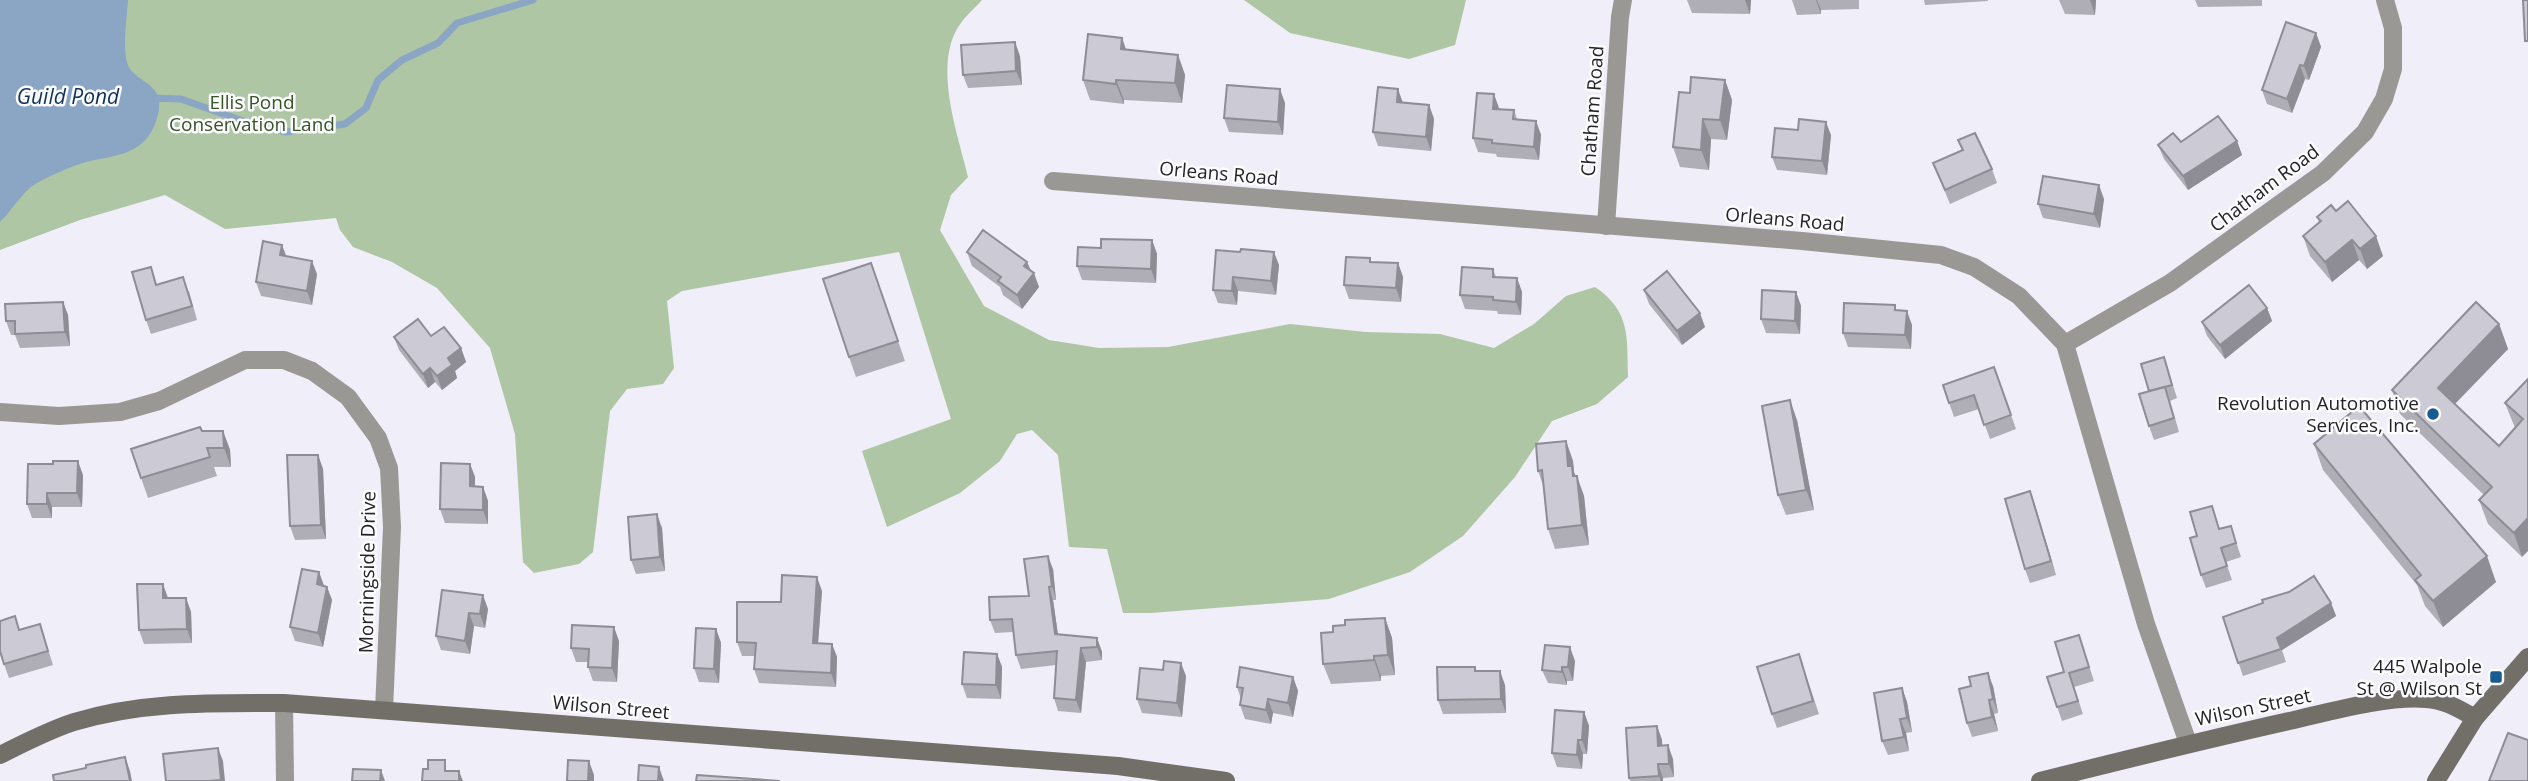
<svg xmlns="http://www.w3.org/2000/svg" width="2528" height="781" viewBox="0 0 2528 781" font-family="'Open Sans',sans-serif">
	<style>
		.forest { fill: #aec6a3 }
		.water { fill: #8ba5c5 }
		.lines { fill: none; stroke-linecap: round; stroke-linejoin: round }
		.stream { stroke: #8ba5c5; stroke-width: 7 }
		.street { stroke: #9a9894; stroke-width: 18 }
		.secondary { stroke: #726f69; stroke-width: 18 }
		.wall { fill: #afaeb7 }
		.shaded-wall { fill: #8e8d95 }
		.building { fill: #cbcad5; stroke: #8e8d95; stroke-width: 2 }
		.poi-dot { fill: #175b90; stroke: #fdfcff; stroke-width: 2.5 }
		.labels { text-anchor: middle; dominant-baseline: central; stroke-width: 5; stroke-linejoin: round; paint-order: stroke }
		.park-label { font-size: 19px; fill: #355523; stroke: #fdfcff }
		.street-label { font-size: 19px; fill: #242327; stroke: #fdfcff }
		.poi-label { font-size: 19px; fill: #242327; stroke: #fdfcff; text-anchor: end }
		.water-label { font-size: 21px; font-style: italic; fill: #0e345d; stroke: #fdfcff }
	</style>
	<rect width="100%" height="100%" fill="#efeef9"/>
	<g class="forest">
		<path d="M0 0H982C974 9 963 18 957 29 934 69 958 135 968 177L951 195 940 230 984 306 1049 340 1099 348 1168 347 1290 324 1365 332 1440 334 1494 348 1534 324 1566 296 1595 287C1631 311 1627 338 1628 377L1597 404 1552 421 1515 477 1463 536 1410 572 1329 599 1151 613H1123L1107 549 1069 547 1058 455 1032 430 1017 434 1000 461 960 493 887 527 862 451 951 419 899 252 682 291 667 301 674 368 663 384 627 389 610 411 593 552 579 564 534 573 523 562 515 434 490 348 437 288 392 262 353 247 340 230 336 218 225 229 165 195 80 220 0 250Z"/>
		<path d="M1244 0H1466L1455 45 1409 59 1290 33Z"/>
	</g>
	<path class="water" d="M0 0H128C127 17 121 56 130 69 139 81 156 84 159 100 160 107 158 115 156 121 145 155 116 155 86 162 69 167 52 175 37 183 21 192 13 210 0 222Z"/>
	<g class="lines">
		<path class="stream" d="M149 98 181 99 243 121 286 132 345 124 366 108 378 80 402 60 438 43 457 23 533 0"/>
		<g class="street">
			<path d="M1053 181 1802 241 1941 255 1974 267 2019 296 2065 344 2146 624 2188 743"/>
			<path d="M1606 226 1620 17 1623 0"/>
			<path d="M2065 344 2170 283 2323 173 2365 132 2384 99 2393 69V28L2385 0"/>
			<path d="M0 412 59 416 120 412 159 401 245 360H284L312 371 348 397 378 438 389 468 392 527 384 710"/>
			<path d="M284 703 285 781"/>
		</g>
		<g class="secondary">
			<path d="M0 755C24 743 49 730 74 722 143 701 213 703 284 703L1118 766 1226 781"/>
			<path d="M2040 781C2124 760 2209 739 2294 720 2333 711 2387 696 2426 699 2445 700 2459 709 2475 718"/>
			<path d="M2436 781 2475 718 2528 657"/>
		</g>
	</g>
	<g class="wall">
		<path d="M1687 0H1751L1750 14 1692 13Z"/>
		<path d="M1792 0H1859V9L1821 10V14L1797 15Z"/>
		<path d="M1924 0H1988V1L1925 5Z"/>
		<path d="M2059 0H2096L2095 15 2065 14Z"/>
		<path d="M2195 0H2262V6L2198 7Z"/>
		<path d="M2316 33 2321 47 2309 80 2305 79 2292 113 2267 104 2262 90Z"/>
		<path d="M1122 38 1126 50 1178 55 1185 75 1182 103 1124 100V104L1090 100 1083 80Z"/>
		<path d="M1020 56 1022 85 968 88 963 75Z"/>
		<path d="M1725 80 1732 100 1727 140 1711 139 1709 170 1680 167 1673 147 1690 93Z"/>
		<path d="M1403 102 1429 105 1434 119 1431 151 1378 146 1373 132Z"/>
		<path d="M1285 103 1283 135 1229 132 1224 118Z"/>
		<path d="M1499 108V109L1514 110 1517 119 1536 121 1541 135 1539 160 1497 157 1496 154 1478 152 1473 138Z"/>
		<path d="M1798 130 1831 135 1827 175 1777 170 1772 157Z"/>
		<path d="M1958 140 1992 169 1997 183 1950 204 1933 163 1962 150Z"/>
		<path d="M2237 141 2242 155 2188 190 2164 159 2158 145 2181 142Z"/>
		<path d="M2104 199 2100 228 2043 218 2038 204Z"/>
		<path d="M2336 211 2383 256 2367 269 2359 260 2332 282 2310 256 2303 236 2319 222 2317 217Z"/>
		<path d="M1152 240 1157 254 1156 283 1082 280 1077 266 1101 248Z"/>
		<path d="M1216 250 1279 265 1276 295 1238 291 1237 305 1218 303 1213 290Z"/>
		<path d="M967 252 1027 262 1039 287 1022 309 1003 295 1000 287 972 266Z"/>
		<path d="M1370 258 1371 262 1398 263 1403 277 1401 302 1349 299 1344 285Z"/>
		<path d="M871 263 905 361 856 377 849 357Z"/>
		<path d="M1493 269 1496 277 1517 278 1522 292 1521 315 1498 314 1497 311 1465 309 1460 295Z"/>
		<path d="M317 274 312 305 261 296 256 282Z"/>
		<path d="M157 284 189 291 197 320 151 334 146 320Z"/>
		<path d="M1644 290 1705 327 1682 345 1649 304Z"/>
		<path d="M1796 292 1801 306 1800 334 1766 333 1761 319Z"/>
		<path d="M63 302 68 315 70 346 20 348 15 335H11L6 321Z"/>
		<path d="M2267 308 2272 321 2225 359 2207 336 2202 322Z"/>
		<path d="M1897 310 1912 325 1911 349 1848 347 1843 333Z"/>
		<path d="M2499 324 2508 349 2455 404 2499 446 2515 428 2505 403 2528 379 2522 557 2488 524 2479 500 2484 495 2400 414 2392 390Z"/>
		<path d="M431 336 461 348 466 362 455 371 457 378 442 390 435 382 428 388 399 350 394 337Z"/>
		<path d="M2164 357 2177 398 2170 401 2179 432 2154 440 2149 426V391Z"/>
		<path d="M1994 367 2016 429 1990 439 1979 409 1954 417 1943 385Z"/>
		<path d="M1797 420 1814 510 1786 515 1778 495Z"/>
		<path d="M202 431H223L230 450 231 467H214L217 476 148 498 131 449Z"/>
		<path d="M1566 441 1573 461 1574 472 1584 496 1589 545 1555 549 1548 529 1543 485 1538 471Z"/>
		<path d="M2314 444 2496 582 2443 627 2425 606 2417 585 2323 470Z"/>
		<path d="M318 455 323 469 326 539 295 540 290 526Z"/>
		<path d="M470 464 475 477V486L483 487 488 501V524L445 523 440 509Z"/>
		<path d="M83 475 82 507H52V518H32L27 504Z"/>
		<path d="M2030 491 2056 575 2030 583 2025 569Z"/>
		<path d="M2231 526 2241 557 2226 562 2232 580 2206 588 2201 575 2220 529Z"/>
		<path d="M662 528 665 571 636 574 631 560Z"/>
		<path d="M1053 569 1056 600H1053L1058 635 1097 638 1102 652V660L1086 662 1081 713 1058 711 1054 698 1056 665 1021 669 1016 655 1013 632 995 633 990 620 1029 596Z"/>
		<path d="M319 572 324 586 327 587 332 600 323 647 295 641 290 627Z"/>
		<path d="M442 590 488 609 485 628 474 626 470 654 441 650 436 636Z"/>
		<path d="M822 591 818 643 832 644 837 657 836 687 759 683 754 669 755 656H742L737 642 781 602Z"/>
		<path d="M186 598 191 612 192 643 144 644 139 630Z"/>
		<path d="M2331 603 2336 616 2282 650 2286 662 2243 676 2223 617Z"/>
		<path d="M1385 618 1392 638 1395 675 1381 676V681L1331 684 1323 664 1333 632 1345 625Z"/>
		<path d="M40 624 53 665 9 678 4 664 20 630Z"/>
		<path d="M716 629 721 643 719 683 699 682 694 668Z"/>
		<path d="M2079 635 2094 681 2074 687 2083 714 2062 721 2047 677 2064 672Z"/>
		<path d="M619 641 617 682 593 681 588 667V662H576L571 648Z"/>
		<path d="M997 654 1002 667 1001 699 967 698 962 684Z"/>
		<path d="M1799 654 1819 714 1777 728 1772 714Z"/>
		<path d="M1575 661 1573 681H1567V685L1548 683 1542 670Z"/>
		<path d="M1477 671 1505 685 1506 713 1443 714 1438 700Z"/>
		<path d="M1186 676 1182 717 1142 713 1137 699Z"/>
		<path d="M1293 677 1298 691 1293 717 1273 713 1271 724 1245 719 1240 705 1241 699 1237 687Z"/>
		<path d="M1993 686 1998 713 1994 714 1998 731 1972 737 1967 723Z"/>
		<path d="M1902 688 1907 702 1912 732 1906 733 1909 751 1888 755 1882 741Z"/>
		<path d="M1584 712 1589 726 1587 754H1583L1582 769 1557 767 1552 753Z"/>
		<path d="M1657 726 1662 740V745L1673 759 1674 777 1663 778V781H1630L1629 778Z"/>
	</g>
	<g class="shaded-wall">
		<path d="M1745 0H1751L1750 14Z"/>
		<path d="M1816 0H1817L1821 10V14Z"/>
		<path d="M2090 0H2096L2095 15Z"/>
		<path d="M2316 33 2321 47 2309 80 2304 66Z"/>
		<path d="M1122 38 1129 58 1121 49Z"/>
		<path d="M1015 42 1020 56 1022 85 1016 71Z"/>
		<path d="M1178 55 1185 75 1182 103 1175 83Z"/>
		<path d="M2300 65 2305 79 2292 113 2287 99Z"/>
		<path d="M1116 80 1124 100V104L1116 84Z"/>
		<path d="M1725 80 1732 100 1727 140 1720 120Z"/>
		<path d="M1280 89 1285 103 1283 135 1278 122Z"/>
		<path d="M1398 89 1403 103 1397 102Z"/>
		<path d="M1494 94 1499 108 1498 123 1493 109Z"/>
		<path d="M1429 105 1434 119 1431 151 1426 137Z"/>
		<path d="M1703 119 1711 139 1709 170 1701 150Z"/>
		<path d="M1536 121 1541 135 1539 160 1534 147Z"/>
		<path d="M1826 122 1831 135 1827 175 1822 161Z"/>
		<path d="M2237 141 2242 155 2188 190 2183 176Z"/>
		<path d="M2099 185 2104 199 2100 228 2094 214Z"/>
		<path d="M2376 236 2383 256 2367 269 2360 249Z"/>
		<path d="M1152 240 1157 254 1156 283 1151 269Z"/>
		<path d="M2352 240 2359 260 2332 282 2325 262Z"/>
		<path d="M282 245 287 258 280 255Z"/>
		<path d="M1274 252 1279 265 1276 295 1271 281Z"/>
		<path d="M312 261 317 274 312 305 307 291Z"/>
		<path d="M1027 262 1032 275 1034 273 1039 287 1022 309 1017 295 1024 266Z"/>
		<path d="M1398 263 1403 277 1401 302 1396 288Z"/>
		<path d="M1233 277 1238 291 1237 305 1232 291Z"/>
		<path d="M1517 278 1522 292 1521 315 1516 302Z"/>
		<path d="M1796 292 1801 306 1800 334 1795 321Z"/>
		<path d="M63 302 68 315 70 346 65 332Z"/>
		<path d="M2267 308 2272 321 2225 359 2220 345Z"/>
		<path d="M1907 311 1912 325 1911 349 1905 335Z"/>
		<path d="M1700 313 1705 327 1682 345 1677 331Z"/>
		<path d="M2499 324 2508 349 2447 412 2438 388Z"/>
		<path d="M461 348 466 362 455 371 457 378 442 390 437 376 448 358Z"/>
		<path d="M430 368 435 382 428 388 423 374Z"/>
		<path d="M1790 400 1797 420 1814 510 1806 490Z"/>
		<path d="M223 431 230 450 231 467 224 448Z"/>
		<path d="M1566 441 1573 461 1574 472 1577 480V476L1584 496 1589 545 1582 525 1568 466Z"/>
		<path d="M318 455 323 469 326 539 321 525Z"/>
		<path d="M78 461 83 475 82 507 77 493Z"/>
		<path d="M470 464 475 477V500L470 486Z"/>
		<path d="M483 487 488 501V524L483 510Z"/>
		<path d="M2030 491 2035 505 2056 575 2051 561Z"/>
		<path d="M47 493 52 507V518L47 504Z"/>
		<path d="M657 514 662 528 665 571 660 557Z"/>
		<path d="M2528 518V551L2522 557 2514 533Z"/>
		<path d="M1048 556 1053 569 1056 600 1052 586Z"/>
		<path d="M2487 556 2496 582 2443 627 2433 601Z"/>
		<path d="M319 572 324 586 317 584Z"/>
		<path d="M817 577 822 591 817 657 813 643Z"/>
		<path d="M163 584 168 598H163Z"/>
		<path d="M327 587 332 600 323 647 318 633Z"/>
		<path d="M1049 587 1053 600 1060 648 1055 634Z"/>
		<path d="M483 595 488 609 485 628 480 614Z"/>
		<path d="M186 598 191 612 192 643 187 629Z"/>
		<path d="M2331 603 2336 616 2282 650 2277 638Z"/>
		<path d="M469 613 474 626 470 654 465 641Z"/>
		<path d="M1385 618 1392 638 1395 675 1388 655Z"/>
		<path d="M614 627 619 641 617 682 612 668Z"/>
		<path d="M716 629 721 643 719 683 714 669Z"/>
		<path d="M1097 638 1102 652V660L1097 647Z"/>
		<path d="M832 644 837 657 836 687 831 673Z"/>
		<path d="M1570 647 1575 661 1573 681 1568 667Z"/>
		<path d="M1081 648 1086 662 1081 713 1076 700Z"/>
		<path d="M997 654 1002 667 1001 699 996 685Z"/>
		<path d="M1374 656 1381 676V681L1374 660Z"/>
		<path d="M1181 663 1186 676 1182 717 1177 703Z"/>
		<path d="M1562 667 1567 681V685L1562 672Z"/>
		<path d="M1500 671 1505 685 1506 713 1501 699Z"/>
		<path d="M1988 673 1993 686 1998 713 1993 699Z"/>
		<path d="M1293 677 1298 691 1293 717 1288 703Z"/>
		<path d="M1902 688 1907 702 1912 732 1907 718Z"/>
		<path d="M1268 699 1273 713 1271 724 1266 710Z"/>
		<path d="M1989 700 1994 714 1998 731 1992 717Z"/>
		<path d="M1584 712 1589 726 1587 754 1582 740Z"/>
		<path d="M1900 719 1906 733 1909 751 1904 737Z"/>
		<path d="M1657 726 1662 740 1663 760 1658 746Z"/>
		<path d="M1578 740 1583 754 1582 769 1577 755Z"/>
		<path d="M1668 745 1673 759 1674 777 1669 764Z"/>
		<path d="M218 748 223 761 225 781H221V780Z"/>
		<path d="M125 757 130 771 132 781H130Z"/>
		<path d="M589 761 594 775V781H588Z"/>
		<path d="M1658 764 1663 778V781H1661L1659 776Z"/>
		<path d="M659 767 664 781H658Z"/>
		<path d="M381 770 385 781H380Z"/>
		<path d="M459 771 463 781H459Z"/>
	</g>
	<g class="building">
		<path d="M2523 0H2528V41H2525Z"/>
		<path d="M2286 22 2316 33 2304 66 2300 65 2287 99 2262 90Z"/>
		<path d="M1088 34 1122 38 1121 49 1178 55 1175 83 1116 80V84L1083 80Z"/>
		<path d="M1015 42 1016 71 963 75 961 45Z"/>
		<path d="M1691 77 1725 80 1720 120 1703 119 1701 150 1673 147 1679 92 1690 93Z"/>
		<path d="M1227 85 1280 89 1278 122 1224 118Z"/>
		<path d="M1378 87 1398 89 1397 102 1429 105 1426 137 1373 132Z"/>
		<path d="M1477 93 1494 94 1493 109 1514 110 1513 119 1536 121 1534 147 1492 143V140L1473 138Z"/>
		<path d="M2218 116 2237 141 2183 176 2158 145 2173 133 2181 142Z"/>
		<path d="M1799 119 1826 122 1822 161 1772 157 1775 128 1798 130Z"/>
		<path d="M1975 133 1992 169 1945 190 1933 163 1963 150 1958 140Z"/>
		<path d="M2043 176 2099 185 2094 214 2038 204Z"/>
		<path d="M2348 201 2376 236 2360 249 2352 240 2325 262 2303 236 2321 221 2317 217 2331 205 2336 211Z"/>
		<path d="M983 230 1027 262 1024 266 1034 273 1017 295 998 281 1001 277 967 252Z"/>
		<path d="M1101 239 1152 240 1151 269 1077 266 1078 247 1101 248Z"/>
		<path d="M263 241 282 245 280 255 312 261 307 291 256 282Z"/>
		<path d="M1241 249 1274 252 1271 281 1233 277 1232 291 1213 290 1216 250 1240 252Z"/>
		<path d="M1346 257 1370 258V262L1398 263 1396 288 1344 285Z"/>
		<path d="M871 263 898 341 849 357 823 279Z"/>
		<path d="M151 267 156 285 183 277 192 306 146 320 132 272Z"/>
		<path d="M1462 267 1493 269V277L1517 278 1516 302 1493 300V297L1460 295Z"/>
		<path d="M1667 271 1700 313 1677 331 1644 290Z"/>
		<path d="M2249 285 2267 308 2220 345 2202 322Z"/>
		<path d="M1762 290 1796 292 1795 321 1761 319Z"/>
		<path d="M63 302 65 332 15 334V321H6L5 304Z"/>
		<path d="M2476 302 2499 324 2438 388 2499 446 2523 419 2505 403 2528 379V518L2514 533 2479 500 2492 487 2392 390Z"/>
		<path d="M1844 303 1895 305V310L1907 311 1905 335 1843 333Z"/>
		<path d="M418 319 431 336 444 327 461 348 448 358 452 365 437 376 430 368 423 374 394 337Z"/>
		<path d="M2164 357 2172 385 2149 391 2141 364Z"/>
		<path d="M1994 367 2011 415 1984 425 1974 395 1949 403 1943 385Z"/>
		<path d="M2165 387 2174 418 2149 426 2139 394Z"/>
		<path d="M1790 400 1806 490 1778 495 1762 406Z"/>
		<path d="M2359 406 2487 556 2433 601 2415 580 2421 575 2314 444Z"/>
		<path d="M200 427 202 431H223L224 448H207L210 457 141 478 131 449Z"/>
		<path d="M1566 441 1568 466H1572L1573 476H1577L1582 525 1548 529 1542 470 1538 471 1536 444Z"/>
		<path d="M287 455H318L321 525 290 526Z"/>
		<path d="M53 461H78L77 493H47V504H27L28 464H53Z"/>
		<path d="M441 463 470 464V486L483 487V510L440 509Z"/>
		<path d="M2030 491 2051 561 2025 569 2005 499Z"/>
		<path d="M2212 506 2219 529 2231 526 2236 543 2221 548 2227 566 2201 575 2190 538 2197 536 2190 512Z"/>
		<path d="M657 514 660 557 631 560 628 517Z"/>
		<path d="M1048 556 1052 586 1049 587 1055 634 1097 638V647L1081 648 1076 700 1054 698 1057 651 1016 655 1012 619 990 620 989 597 1029 596 1024 559Z"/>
		<path d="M302 569 319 572 317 584 327 587 318 633 290 627Z"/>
		<path d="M782 575 817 577 813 643 832 644 831 673 754 669 756 643 737 642V602H781Z"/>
		<path d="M2314 576 2331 603 2277 638 2281 649 2238 663 2223 617 2263 603 2262 600 2289 592Z"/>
		<path d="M137 584H163V598H186L187 629 139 630Z"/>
		<path d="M442 590 483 595 480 614 469 613 465 641 436 636Z"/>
		<path d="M15 616 19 630 40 624 48 651 4 664 0 651V621Z"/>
		<path d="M1385 618 1388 655 1374 656V660L1323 664 1321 633 1333 632V626L1345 625V620Z"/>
		<path d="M572 625 614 627 612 668 588 667 589 649 571 648Z"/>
		<path d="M696 628 716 629 714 669 694 668Z"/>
		<path d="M2079 635 2089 667 2069 673 2078 701 2057 707 2047 677 2064 672 2055 642Z"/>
		<path d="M1545 645 1570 647 1568 667H1562V672L1542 670Z"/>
		<path d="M964 652 997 654 996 685 962 684Z"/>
		<path d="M1799 654 1813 701 1772 714 1757 667Z"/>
		<path d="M1164 661 1181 663 1177 703 1137 699 1140 668 1163 670Z"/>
		<path d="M1240 667 1293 677 1288 703 1268 699 1266 710 1240 705 1243 688 1237 687Z"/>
		<path d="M1437 667H1475V671H1500L1501 699 1438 700Z"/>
		<path d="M1988 673 1993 699 1989 700 1992 717 1967 723 1959 689 1971 686 1969 677Z"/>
		<path d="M1902 688 1907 718 1900 719 1904 737 1882 741 1874 693Z"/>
		<path d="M1555 710 1584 712 1582 740H1578L1577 755 1552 753Z"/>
		<path d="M1657 726 1658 746 1668 745 1669 764H1658L1659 776 1629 778 1626 728Z"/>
		<path d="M2508 733 2528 740V781H2489Z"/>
		<path d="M218 748 221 780 208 781H166L163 754Z"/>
		<path d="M125 757 130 781H54L53 775 86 768V765Z"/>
		<path d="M428 760H445V771H459V781H422L423 769H428Z"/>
		<path d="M568 760 589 761 588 781H567Z"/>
		<path d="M639 765 659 767 658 781H638Z"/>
		<path d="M353 769 381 770 380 781H352Z"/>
		<path d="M697 775 780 781H696Z"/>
	</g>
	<g class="poi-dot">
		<circle cx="2433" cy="414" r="7"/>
		<rect x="2489" y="670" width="14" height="14" rx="3.5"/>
	</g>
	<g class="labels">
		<g class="park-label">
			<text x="252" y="102">Ellis Pond<tspan x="252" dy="22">Conservation Land</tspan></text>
		</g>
		<g class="street-label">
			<text transform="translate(1592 111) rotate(-86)">Chatham Road</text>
			<text transform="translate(1219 173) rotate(5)">Orleans Road</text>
			<text transform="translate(2264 188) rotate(-37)">Chatham Road</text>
			<text transform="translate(1785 219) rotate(5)">Orleans Road</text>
			<text transform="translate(367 572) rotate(-89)">Morningside Drive</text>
			<text transform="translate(611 707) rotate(5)">Wilson Street</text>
			<text transform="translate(2253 707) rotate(-12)">Wilson Street</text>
		</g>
		<g class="poi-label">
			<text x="2419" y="403">Revolution Automotive<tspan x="2419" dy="22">Services, Inc.</tspan></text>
			<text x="2482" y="666">445 Walpole<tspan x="2482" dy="22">St @ Wilson St</tspan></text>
		</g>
		<g class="water-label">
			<text x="68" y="96">Guild Pond</text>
		</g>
	</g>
</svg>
